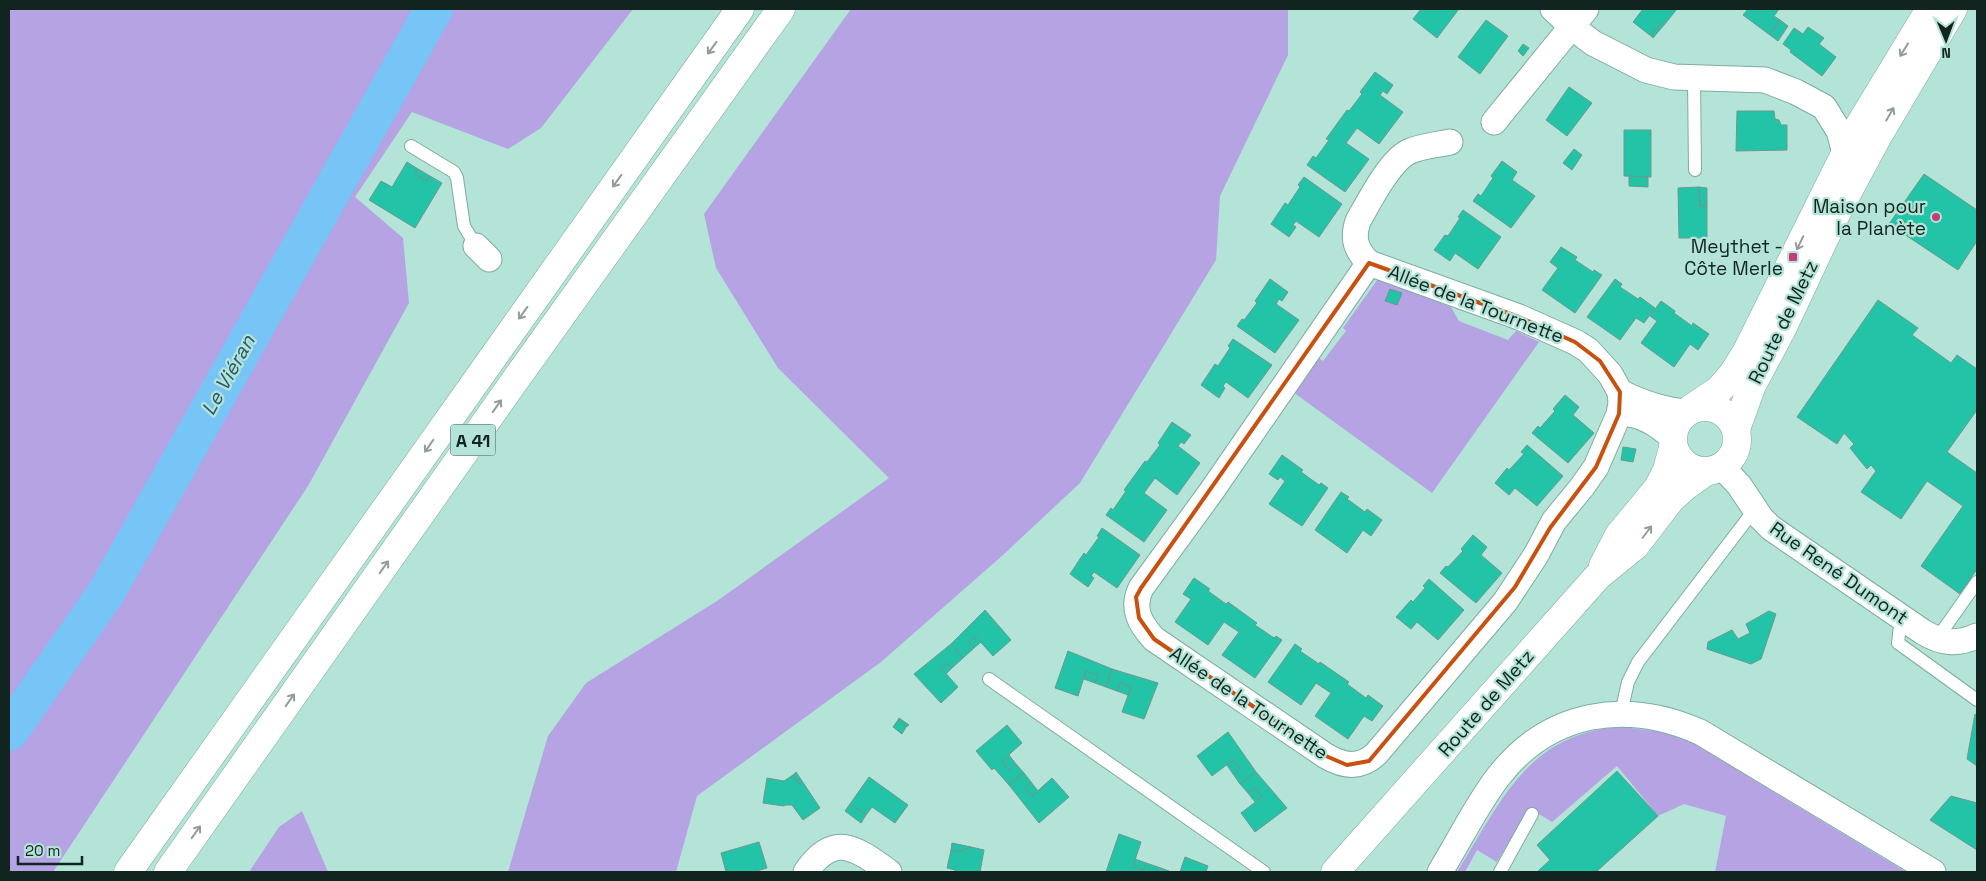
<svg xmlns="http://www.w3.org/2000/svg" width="1986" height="881" viewBox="0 0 1986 881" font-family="'Space Grotesk',sans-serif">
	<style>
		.green { fill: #b5a3e3 }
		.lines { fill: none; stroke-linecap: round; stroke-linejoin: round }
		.river { stroke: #77c5f6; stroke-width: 38 }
		.building { fill: #23c3a8; stroke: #6a998d }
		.lane-casing { stroke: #7dada0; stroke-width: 14 }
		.street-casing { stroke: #7dada0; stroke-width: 27 }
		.secondary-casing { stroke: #7dada0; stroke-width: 29 }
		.highway-casing { stroke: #7dada0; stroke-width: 29 }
		.lane { stroke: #fff; stroke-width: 12 }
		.street { stroke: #fff; stroke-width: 25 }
		.secondary { stroke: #fff; stroke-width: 28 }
		.highway { stroke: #fff; stroke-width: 28 }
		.oneway { stroke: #949c9b }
		.marked { fill: none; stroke: #c8510f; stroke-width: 4; stroke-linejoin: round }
		.poi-dot { fill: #c53c79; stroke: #b3e4d7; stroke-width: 2 }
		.labels { text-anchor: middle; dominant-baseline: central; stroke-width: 4.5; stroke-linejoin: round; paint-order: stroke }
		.shield { fill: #b3e4d7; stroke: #425e57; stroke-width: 1 }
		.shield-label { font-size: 18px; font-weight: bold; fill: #112420 }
		.poi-label { font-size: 19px; fill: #112420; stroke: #b3e4d7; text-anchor: end }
		.street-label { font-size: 19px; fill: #112420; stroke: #b3e4d7 }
		.water-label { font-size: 20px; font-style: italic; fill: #2a556f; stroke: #b3e4d7 }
	</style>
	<rect width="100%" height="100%" fill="#b3e4d7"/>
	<g class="green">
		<path d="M9 9H633L541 128 508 149 412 112 355 197 403 238 409 303 308 486 53 872H9Z"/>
		<path d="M851 9H1288V55L1220 196 1216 260 1080 483 1003 555 881 662 697 796 676 872H508L548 736 586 683 717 601 889 478 778 368 716 268 704 214Z"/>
		<path d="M1378 279 1384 280 1451 307 1459 321 1508 340 1516 331 1539 342 1432 493 1293 392 1314 355 1323 361 1346 331 1343 328Z"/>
		<path d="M1622 727 1670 733 1688 740 1906 872H1715L1726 816 1684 804 1658 816 1617 766 1552 822 1529 808 1497 862 1477 850 1465 872H1457C1501 802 1528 732 1622 727Z"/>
		<path d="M302 811 328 872H249L279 827Z"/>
	</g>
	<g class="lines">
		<path class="river" d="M9 732 106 593 434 9"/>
	</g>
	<g class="building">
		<path d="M1421 9H1459L1437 38 1413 19Z"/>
		<path d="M1643 9H1677L1664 25 1661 23 1651 36 1633 22Z"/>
		<path d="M1748 9H1779L1774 16 1780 20 1770 35 1743 15Z"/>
		<path d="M1486 20 1508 36 1480 74 1458 57Z"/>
		<path d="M1780 20 1788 26 1778 41 1770 35Z"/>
		<path d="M1661 23 1664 25 1653 38 1651 36Z"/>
		<path d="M1808 27 1824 38 1819 44 1836 57 1822 76 1790 52 1791 50 1783 44 1794 28 1803 34Z"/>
		<path d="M1523 44 1529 48 1523 56 1518 51Z"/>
		<path d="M1375 72 1393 85 1387 94 1383 91 1380 95 1403 112 1379 144 1357 128 1346 143 1369 159 1345 192 1307 165 1313 156 1316 158 1329 140 1326 139 1347 110 1349 111 1362 94 1360 92Z"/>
		<path d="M1569 87 1592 103 1567 136 1546 120Z"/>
		<path d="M1737 111H1774L1775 119 1779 120 1781 125H1787V150L1736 151Z"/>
		<path d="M1624 130H1651V177L1624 176Z"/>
		<path d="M1574 149 1582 155 1572 170 1563 163Z"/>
		<path d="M1502 161 1517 172 1512 180 1535 196 1511 228 1473 201 1478 194 1481 196 1493 178 1491 176Z"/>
		<path d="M407 162 418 169 415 174 427 181 430 176 442 183 415 228 369 200 381 181 392 187Z"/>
		<path d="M418 169 430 176 427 181 415 174Z"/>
		<path d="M1924 174 1977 210V241L1958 270 1889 224Z"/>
		<path d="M1629 176 1648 177V187L1629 186Z"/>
		<path d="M1304 177 1342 204 1319 237 1296 221 1293 225 1296 227 1289 237 1271 224 1285 203 1288 205 1300 187 1298 185Z"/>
		<path d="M1699 187 1707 188V206H1700Z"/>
		<path d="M1699 187 1700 206H1707V238H1679L1678 188Z"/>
		<path d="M1463 210 1501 237 1478 269 1455 253 1450 261 1434 250 1445 235 1448 236 1460 218 1458 217Z"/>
		<path d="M1561 247 1577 257 1575 260 1593 272 1594 270 1602 275 1575 313 1542 290 1558 268 1550 262Z"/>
		<path d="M1270 279 1288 292 1282 301 1279 299 1276 304 1299 320 1275 353 1237 326 1242 319 1244 320 1257 303 1255 301Z"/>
		<path d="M1615 279 1622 284 1620 287 1638 299 1640 297 1655 308 1644 323 1636 318 1620 340 1587 317Z"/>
		<path d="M1390 289 1402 293 1397 305 1385 301Z"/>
		<path d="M1878 300 1918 328 1912 335 1951 363 1957 355 1977 369V410L1947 452 1977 473V569L1960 594 1921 566 1963 506 1927 481 1901 519 1861 492 1876 471 1871 465 1867 469 1850 448 1854 444 1844 433 1837 444 1797 417Z"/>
		<path d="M1661 301 1675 311 1674 313 1692 326 1693 323 1709 334 1698 350 1690 344 1674 367 1641 343 1657 321 1650 316Z"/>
		<path d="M1233 339 1272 365 1248 398 1226 382 1223 386 1225 388 1219 398 1201 385 1215 364 1218 366 1230 348 1228 346Z"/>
		<path d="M1565 395 1579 407 1573 415 1594 433 1568 463 1532 433 1538 426 1540 428 1555 411 1553 409Z"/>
		<path d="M1172 422 1191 435 1184 444 1181 442 1178 446 1200 463 1177 495 1155 478 1144 493 1167 510 1144 542 1106 515 1111 508 1113 510 1126 491 1124 490 1145 461 1147 462 1160 445 1158 443Z"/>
		<path d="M1527 445 1563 476 1537 506 1515 488 1509 495 1495 483 1507 468 1509 470 1524 454 1521 452Z"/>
		<path d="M1623 447 1636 449 1633 462 1621 460Z"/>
		<path d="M1282 455 1303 470 1301 472 1319 485 1321 483 1328 488 1302 526 1269 504 1285 481 1280 477 1278 480 1269 474Z"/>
		<path d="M1341 492 1349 497 1347 499 1365 512 1367 509 1382 520 1371 536 1363 530 1347 553 1315 530Z"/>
		<path d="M1102 528 1140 555 1117 588 1094 572 1091 576 1094 578 1088 587 1070 574 1084 553 1086 555 1099 537 1097 536Z"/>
		<path d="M1473 535 1487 547 1481 555 1502 573 1476 603 1440 573 1446 566 1448 567 1463 551 1461 549Z"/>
		<path d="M1194 578 1210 589 1208 591 1226 604 1228 602 1257 623 1255 625 1274 638 1276 636 1282 640 1255 678 1222 655 1239 632 1224 622 1208 645 1175 622 1191 599 1183 594Z"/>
		<path d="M1429 579 1464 610 1438 640 1417 622 1411 629 1396 617 1411 600 1413 602 1425 588 1423 586Z"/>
		<path d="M985 610 1011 640 993 656 976 637 969 642 974 648 963 658 951 644Z"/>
		<path d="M1769 611 1776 614 1761 659 1751 664 1707 649 1708 642 1732 630 1738 639 1750 633 1746 624Z"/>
		<path d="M976 637 981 642 974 648 969 642Z"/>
		<path d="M951 644 963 658 952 668 947 663 941 668 958 687 941 703 914 674Z"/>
		<path d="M1295 644 1302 649 1300 651 1319 664 1320 662 1349 682 1347 684 1366 698 1368 695 1383 706 1372 721 1364 716 1348 739 1315 716 1331 693 1316 683 1301 705 1268 682Z"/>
		<path d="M1068 651 1112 669 1106 687 1095 683 1098 675 1086 671 1078 696 1055 688Z"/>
		<path d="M947 663 952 668 946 674 941 668Z"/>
		<path d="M1112 669 1158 683 1144 719 1122 712 1131 687 1120 683 1117 691 1106 687Z"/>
		<path d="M1086 671 1098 675 1095 683 1084 679Z"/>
		<path d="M1120 683 1131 687 1128 695 1117 691Z"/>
		<path d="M1975 714 1977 716V766L1967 759Z"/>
		<path d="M899 718 909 725 906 727 898 720Z"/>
		<path d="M898 720 906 727 902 734 893 727Z"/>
		<path d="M1007 725 1022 743 1002 761 1009 770 1016 764 1024 773 1009 785 994 768 992 770 976 751Z"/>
		<path d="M1228 732 1256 772 1240 784 1233 774 1240 769 1233 760 1212 776 1197 756Z"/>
		<path d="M1009 755 1016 764 1009 770 1002 761Z"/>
		<path d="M1233 760 1240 769 1233 774 1227 765Z"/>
		<path d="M1617 771 1658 816 1596 872H1537L1550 860 1537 845Z"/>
		<path d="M796 772 802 781 799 784 793 775Z"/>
		<path d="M1256 772 1287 808 1255 832 1241 813 1262 797 1255 788 1248 793 1240 784Z"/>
		<path d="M1024 773 1031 782 1025 788 1032 796 1052 778 1069 797 1039 823 1009 785Z"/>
		<path d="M793 775 799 784 802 781 820 808 803 820 792 805H785L784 806 763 803 767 778 784 781Z"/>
		<path d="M869 777 908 805 895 823 872 807 866 815 850 804Z"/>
		<path d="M1031 782 1038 791 1032 796 1025 788Z"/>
		<path d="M1255 788 1262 797 1255 802 1248 793Z"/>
		<path d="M1951 796 1977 803V850L1930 820Z"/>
		<path d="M850 804 866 815 861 823 845 811Z"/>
		<path d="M1119 834 1141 842 1133 866 1143 870 1146 863 1158 867 1156 872H1106Z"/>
		<path d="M759 842 767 868 753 872H726L721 853Z"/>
		<path d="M952 843 971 847 962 850 961 852 951 850Z"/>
		<path d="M971 847 984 850 980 872H955V870L947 868 951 850 961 852 962 850Z"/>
		<path d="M1185 857 1208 866 1206 872H1180Z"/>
		<path d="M1135 859 1146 863 1143 870 1133 866Z"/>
		<path d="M1158 867 1169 871V872H1156Z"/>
	</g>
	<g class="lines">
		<g class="lane-casing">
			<g id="lane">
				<path d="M1694 78 1695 170"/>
				<path d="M411 146 454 172 457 178 464 226 476 246"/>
				<path d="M1901 617 1898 643 1977 700"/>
				<path d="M1936 640 1977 582"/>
				<path d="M989 679 1264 872"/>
				<path d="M1621 713 1628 682 1638 662 1755 509"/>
				<path d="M1500 872 1532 814"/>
			</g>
		</g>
		<g class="street-casing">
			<g id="street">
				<path d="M1553 9 1572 27 1593 43 1646 70 1674 77 1765 80 1796 92 1824 107 1839 131 1845 153"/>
				<path d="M1494 122 1586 9"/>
				<path d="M476 246 489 259"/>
				<path d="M1369 263 1211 492 1141 588C1131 608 1140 624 1154 639L1326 756C1343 766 1360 769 1376 754L1505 602 1536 555 1554 521 1582 487 1596 467 1619 414 1621 403 1620 392 1610 374 1588 350 1575 342 1519 317 1369 263C1356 250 1352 239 1358 221 1369 202 1389 162 1408 152 1420 146 1437 145 1450 142"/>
				<path d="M1620 392C1642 403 1662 410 1686 412"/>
				<path d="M1629 414C1646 416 1660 427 1672 437"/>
				<path d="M1722 467 1739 485 1761 518 1771 528 1923 632C1941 643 1957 645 1977 636"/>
				<path d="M806 872C834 831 856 848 889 872"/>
				<path d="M1440 872C1458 843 1477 804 1498 777 1549 711 1626 699 1700 732L1933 872"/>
			</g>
		</g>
		<g class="secondary-casing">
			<g id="secondary">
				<circle cx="1705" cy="439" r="32"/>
				<path d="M1692 408 1719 390 1732 375 1746 353 1859 126 1930 9"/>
				<path d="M1736 429 1752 385 1781 331 1835 216 1879 134 1953 9"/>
				<path d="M1603 566 1619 535 1658 488 1667 470 1673 448"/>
				<path d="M1335 872 1598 576 1635 546 1671 499 1687 485 1707 471"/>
			</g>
		</g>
		<g class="highway-casing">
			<g id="highway">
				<path d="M128 872 740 9"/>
				<path d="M168 872 516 379 781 9"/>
			</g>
		</g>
		<use href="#lane" class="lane"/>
		<use href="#street" class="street"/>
		<use href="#secondary" class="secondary"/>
		<use href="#highway" class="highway"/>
	</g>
	<defs><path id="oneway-shaft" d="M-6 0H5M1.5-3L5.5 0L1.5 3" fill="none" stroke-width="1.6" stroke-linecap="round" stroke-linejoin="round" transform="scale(1.25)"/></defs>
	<g class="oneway">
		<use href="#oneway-shaft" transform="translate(712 48) rotate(126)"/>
		<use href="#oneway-shaft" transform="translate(1904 50) rotate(122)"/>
		<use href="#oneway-shaft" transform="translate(1890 114) rotate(-60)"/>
		<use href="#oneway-shaft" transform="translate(617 181) rotate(126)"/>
		<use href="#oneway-shaft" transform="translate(1800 243) rotate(116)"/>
		<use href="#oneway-shaft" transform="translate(523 313) rotate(126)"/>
		<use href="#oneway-shaft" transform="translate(497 406) rotate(-55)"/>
		<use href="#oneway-shaft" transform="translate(429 446) rotate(125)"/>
		<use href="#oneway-shaft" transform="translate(1647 532) rotate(-53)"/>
		<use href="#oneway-shaft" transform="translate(384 567) rotate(-55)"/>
		<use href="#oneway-shaft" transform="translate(290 700) rotate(-55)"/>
		<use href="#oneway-shaft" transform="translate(196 832) rotate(-55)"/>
	</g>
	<path class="marked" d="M1369 263 1519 317 1575 342 1600 361 1620 392 1619 414 1596 467 1550 528 1515 587 1369 761 1347 765 1326 756 1154 639 1139 618 1136 597 1141 588Z"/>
	<g class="poi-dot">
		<circle cx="1936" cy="217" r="5"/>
		<rect x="1788" y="252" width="10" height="10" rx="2.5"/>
	</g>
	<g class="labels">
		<rect class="shield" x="450.5" y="424.5" width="45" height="31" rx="4"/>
		<g class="shield-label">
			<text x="473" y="440">A 41</text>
		</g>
		<g class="poi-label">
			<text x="1926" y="206">Maison pour<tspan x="1926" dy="22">la Planète</tspan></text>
			<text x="1783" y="246">Meythet -<tspan x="1783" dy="22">Côte Merle</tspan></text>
		</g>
		<g class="street-label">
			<text transform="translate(1476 304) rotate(21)">Allée de la Tournette</text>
			<text transform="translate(1783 322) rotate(-64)">Route de Metz</text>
			<text transform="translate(1839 573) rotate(35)">Rue René Dumont</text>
			<text transform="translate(1249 703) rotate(34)">Allée de la Tournette</text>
			<text transform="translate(1486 703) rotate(-49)">Route de Metz</text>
		</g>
		<g class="water-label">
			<text transform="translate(228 375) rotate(-61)">Le Viéran</text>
		</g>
	</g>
	<rect width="1986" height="881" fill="none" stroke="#112420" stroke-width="20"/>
	<g transform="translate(1946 40) rotate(179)" stroke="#b3e4d7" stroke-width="4" paint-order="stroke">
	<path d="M0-4L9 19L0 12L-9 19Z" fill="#112420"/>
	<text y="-8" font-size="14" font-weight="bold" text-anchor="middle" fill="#112420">N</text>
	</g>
	<path d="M18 856v8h64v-8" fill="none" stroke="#112420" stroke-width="2.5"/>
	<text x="25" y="856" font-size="15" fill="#112420" stroke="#b3e4d7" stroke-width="4" paint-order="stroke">20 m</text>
</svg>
